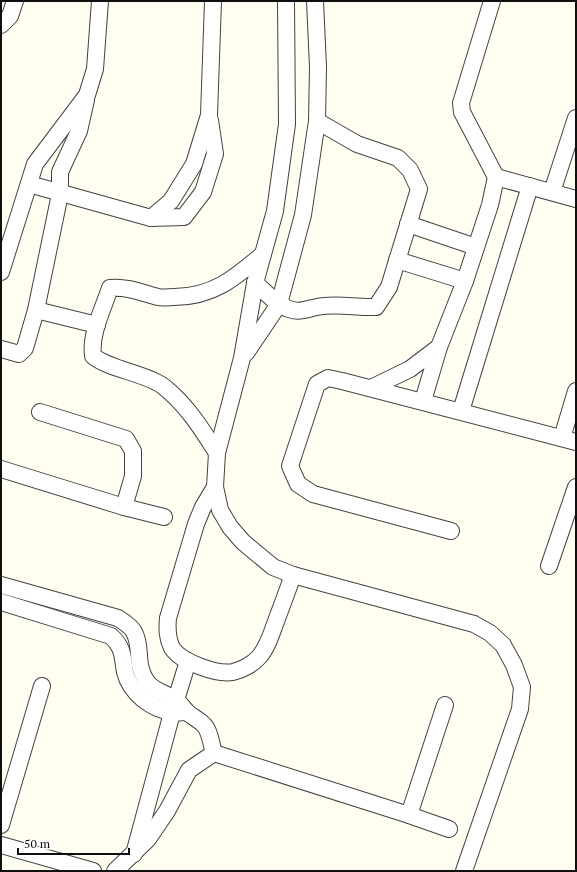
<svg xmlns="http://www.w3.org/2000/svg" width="577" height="872" viewBox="0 0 577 872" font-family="'PT Serif',serif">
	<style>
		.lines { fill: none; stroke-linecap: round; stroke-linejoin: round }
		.minor-casing { stroke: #424242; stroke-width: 18 }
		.minor { stroke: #fff; stroke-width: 16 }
	</style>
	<rect width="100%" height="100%" fill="#fffef0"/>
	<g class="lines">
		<g class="minor-casing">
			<g id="minor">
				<path d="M286 1 287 124 275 211 255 283 242 358 217 453 215 487 220 510 230 527 243 542 273 567 293 575 474 624 490 633 503 645 514 665 522 687 520 709 464 871"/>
				<path d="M1 25 10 16 15 1"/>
				<path d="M496 177 576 199"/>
				<path d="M29 184 151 218 171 201 194 164 209 115 213 1"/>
				<path d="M552 192 576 118"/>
				<path d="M151 218 184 217 203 192 215 154 210 120"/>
				<path d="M408 224 476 247"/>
				<path d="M397 260 465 281"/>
				<path d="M1 272 35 164 87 95 95 69 100 1"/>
				<path d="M255 283C265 291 276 305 289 309 299 313 307 309 317 307 336 303 356 308 376 307L389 287 419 189 410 170 398 158 357 144 317 121"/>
				<path d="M36 310 97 325"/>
				<path d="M1 349 19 354 25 348 36 310 60 194V172L79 131 86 100"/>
				<path d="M246 353 279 304 303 215 317 121 318 67 315 1"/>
				<path d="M371 388 410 369 439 347"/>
				<path d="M423 401 439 347 465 281 490 205 496 177 462 112 461 103 492 1"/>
				<path d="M461 411 530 186"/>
				<path d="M40 412 126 439 133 451V476L124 507"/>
				<path d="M562 438 576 391"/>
				<path d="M217 453C203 431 190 410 170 392 166 389 163 385 158 383 139 372 109 369 93 356 90 334 103 309 110 288 126 286 143 293 158 297 163 298 169 297 174 297 213 297 235 278 263 254"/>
				<path d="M1 469 124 507 164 517"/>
				<path d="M215 487 203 507 196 524 168 618C167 629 167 638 172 648 181 662 217 675 233 672 242 670 253 664 259 657 267 648 271 635 275 624 281 608 287 592 293 575"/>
				<path d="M451 531 313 494 298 484 290 466 317 384 328 378 342 381 576 442"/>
				<path d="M549 566 576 487"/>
				<path d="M1 585 118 618C124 622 131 626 134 632 143 648 134 663 147 682 155 692 166 693 176 700 180 703 184 709 188 713 193 717 199 720 203 724 210 730 211 744 214 753L409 815 449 829"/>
				<path d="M1 602 111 636C124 648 122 656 125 672 130 693 151 709 172 712 177 713 182 712 187 712"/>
				<path d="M409 815 445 705"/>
				<path d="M1 825 42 686"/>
				<path d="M1 845 93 871"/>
				<path d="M134 854 172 713 188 661"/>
				<path d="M115 871 148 839 167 811 189 770 214 753"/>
			</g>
		</g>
		<use href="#minor" class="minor"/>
	</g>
	<rect width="577" height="872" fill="none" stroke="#0f0f0f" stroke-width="4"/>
	<path d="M18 848v6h111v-6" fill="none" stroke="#0f0f0f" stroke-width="2"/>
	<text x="24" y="848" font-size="12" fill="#0f0f0f" stroke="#ffffff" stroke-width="3" paint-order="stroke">50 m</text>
</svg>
